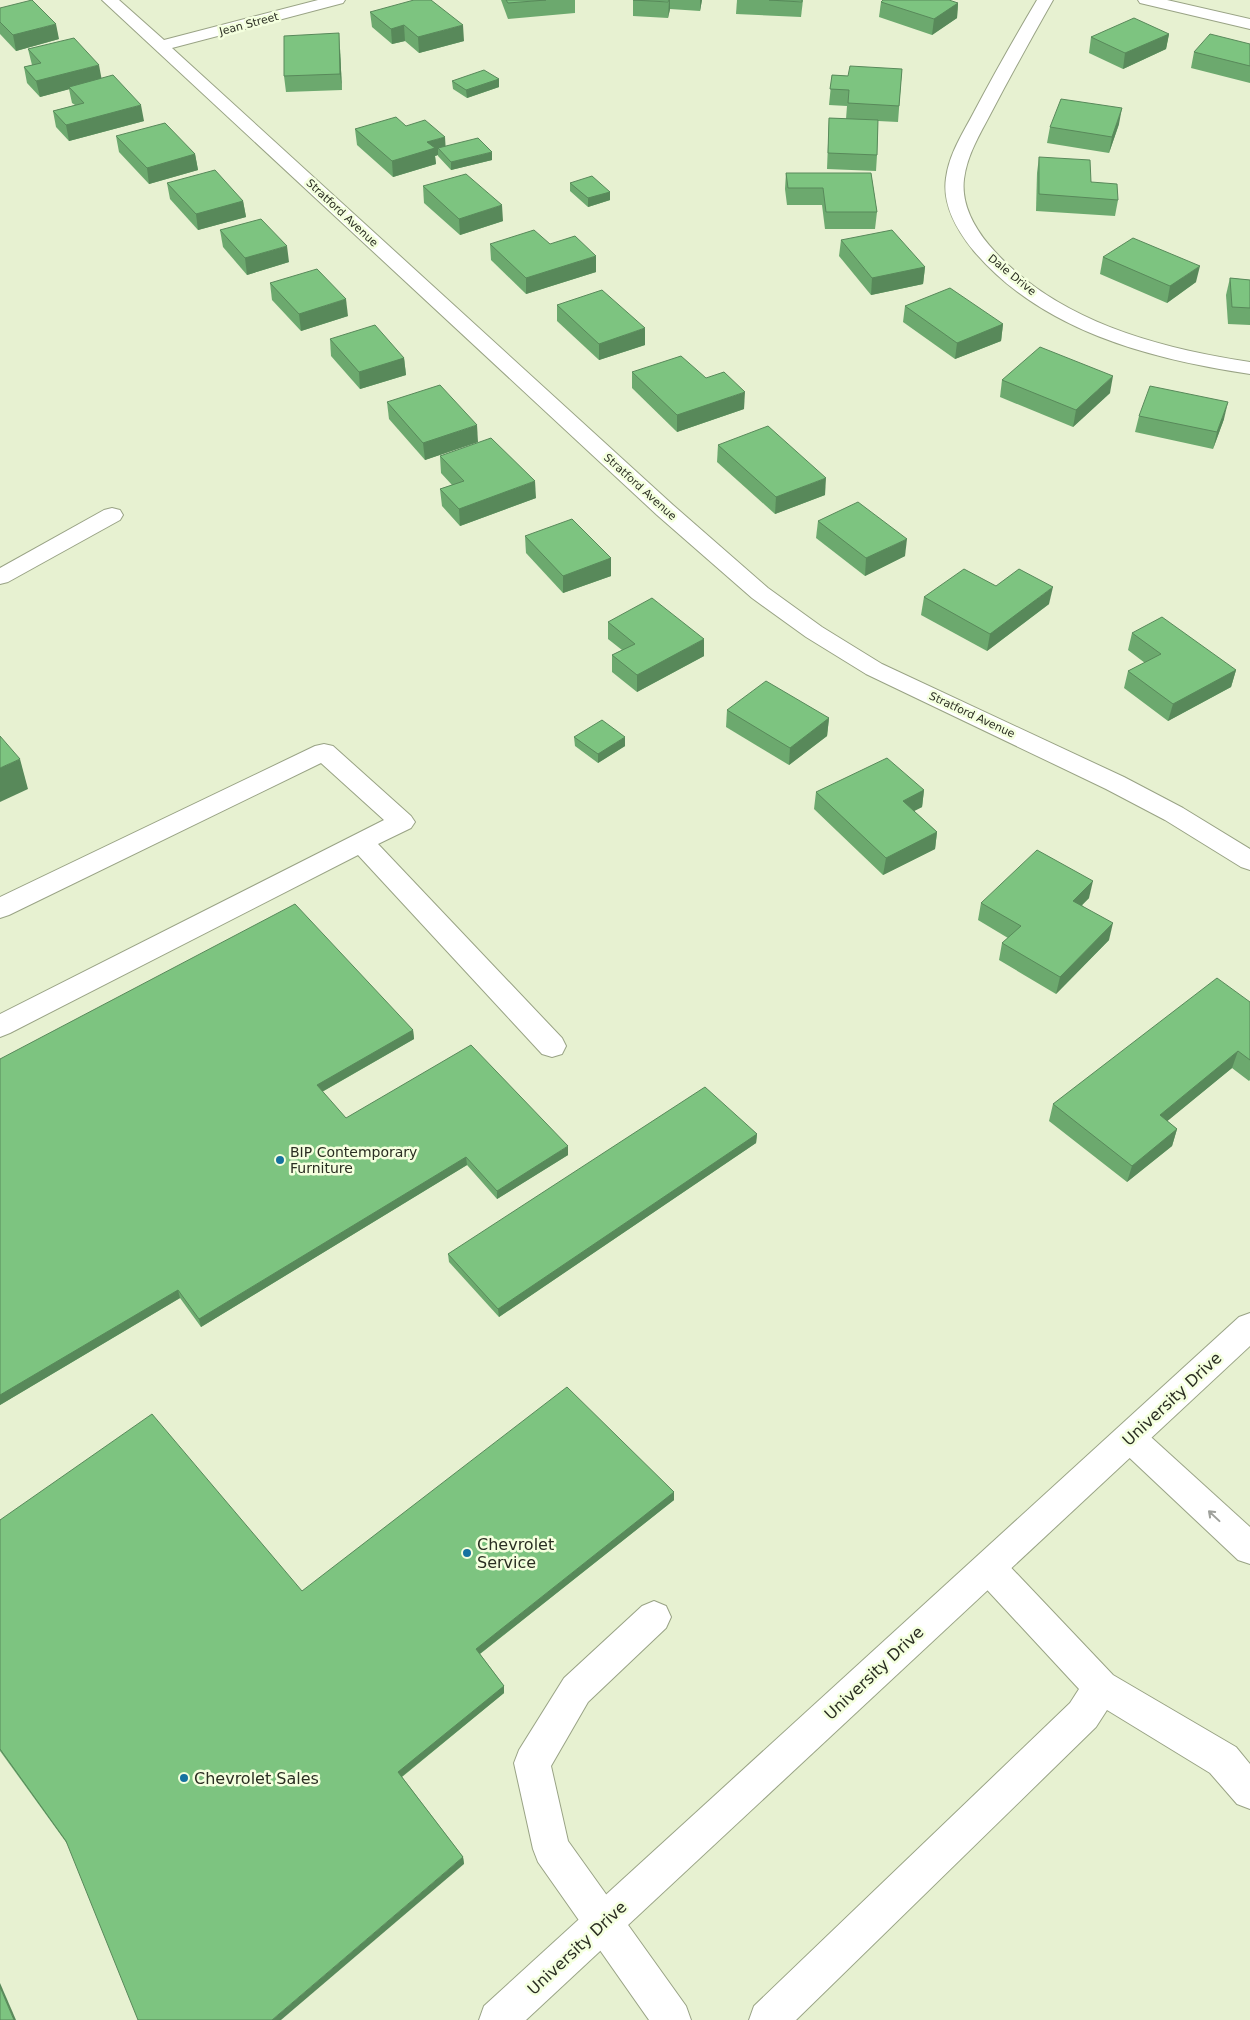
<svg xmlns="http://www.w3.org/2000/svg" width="1250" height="2020" viewBox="0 0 1250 2020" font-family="'DejaVu Sans',sans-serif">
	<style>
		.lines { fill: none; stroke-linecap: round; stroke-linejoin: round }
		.lane-casing { stroke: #99a385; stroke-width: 2 }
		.street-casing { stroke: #99a385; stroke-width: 2 }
		.secondary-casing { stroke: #99a385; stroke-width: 2 }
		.lane { fill: #fff; fill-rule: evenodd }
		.street { fill: #fff; fill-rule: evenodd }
		.secondary { fill: #fff; fill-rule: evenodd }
		.wall { fill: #6ca96e }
		.shaded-wall { fill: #58895a }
		.building { fill: #7dc480; stroke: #58895a }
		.oneway { stroke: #9fa19c }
		.poi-dot { fill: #1672a0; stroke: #f4ffde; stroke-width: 2 }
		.labels { text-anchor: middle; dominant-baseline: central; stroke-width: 5; stroke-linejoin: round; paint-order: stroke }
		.far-street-label { font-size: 11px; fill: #2a2e22; stroke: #f4ffde }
		.poi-label { font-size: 14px; fill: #2a2e22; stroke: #f4ffde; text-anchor: start }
		.near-street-label { font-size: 16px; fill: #2a2e22; stroke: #f4ffde }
		.near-poi-label { font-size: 16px; fill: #2a2e22; stroke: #f4ffde; text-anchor: start }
	</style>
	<rect width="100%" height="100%" fill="#e7f1d1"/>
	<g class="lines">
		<g class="lane-casing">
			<g id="lane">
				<path d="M112 508 120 510 123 515 120 520 8 582 0 584V568L104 510Z"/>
				<path d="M324 744 333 746 411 816 415 822 411 828 378 844 562 1038 566 1046 562 1054 552 1057 542 1054 358 855 10 1033 0 1037V1014L384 820 321 763 9 915 0 918V897L315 746Z"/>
				<path d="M1130 1424 1141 1428 1250 1527V1564L1238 1560 1119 1448 1114 1438 1119 1428Z"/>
				<path d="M989 1552 1001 1557 1113 1675 1236 1747 1250 1764V1809L1237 1804 1210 1773 1107 1710 1096 1727 796 2020H749L754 2006 1070 1703 1079 1689 977 1579 972 1568 977 1557Z"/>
				<path d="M654 1601 666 1606 671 1617 666 1628 588 1702 551 1766 568 1841 686 2006 691 2020H649L538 1862 533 1849 514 1763 519 1750 564 1678 642 1606Z"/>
			</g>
		</g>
		<g class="street-casing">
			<g id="street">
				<path d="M102 0H119L164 40 318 0H345L343 3 172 48 673 505 768 588 822 627 882 664 1124 777 1183 808 1250 849V870L1241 867 1165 820 1106 789 866 674 806 637 752 598 657 515Z"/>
				<path d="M1037 0H1053C1032 37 1011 75 991 113 980 134 967 155 964 179 961 204 974 227 989 245 1053 320 1156 348 1250 362V374C1150 359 1041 331 973 250 957 230 942 205 946 178 949 154 963 133 974 112 994 74 1015 37 1037 0Z"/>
				<path d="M1138 0H1167L1250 19V29L1140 3Z"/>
			</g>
		</g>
		<g class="secondary-casing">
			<path id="secondary" d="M1250 1313V1346L526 2020H479L484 2006 1239 1317Z"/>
		</g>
		<use href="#lane" class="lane"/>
		<use href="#street" class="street"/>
		<use href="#secondary" class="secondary"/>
	</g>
	<g class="wall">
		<path d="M501 0H575V13L508 19Z"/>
		<path d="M633 0H702L700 11 670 9 668 18 633 16Z"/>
		<path d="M737 0H803L801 17 736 14Z"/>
		<path d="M881 2 958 3 957 18 932 35 879 17Z"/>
		<path d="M0 8 59 39 16 51 0 34Z"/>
		<path d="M370 12 464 41 419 53 405 41 392 44 372 27Z"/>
		<path d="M1169 34 1166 49 1123 69 1089 53 1091 37Z"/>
		<path d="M1250 44V83L1191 68 1194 52Z"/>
		<path d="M28 49 101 78 144 121 69 141 56 127 53 111 75 105 72 103 69 89 40 97 27 83 24 67 32 65Z"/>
		<path d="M340 49 342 90 286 92 284 76Z"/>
		<path d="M902 69 898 122 878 121 877 155 876 171 827 169 829 118 846 119 847 106 829 105 832 75 848 76Z"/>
		<path d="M499 79V87L467 98 453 89 452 81Z"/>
		<path d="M1119 124 1109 153 1047 143 1050 127Z"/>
		<path d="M406 126 445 146 492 160 451 170 438 156V155L435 156 436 164 393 177 357 145 355 129Z"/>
		<path d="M116 136 195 154 198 170 149 184 119 152Z"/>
		<path d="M1039 157 1091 182 1118 200 1115 216 1036 211 1037 173Z"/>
		<path d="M786 173H871L877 212 875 229H825L822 205H787L785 189Z"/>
		<path d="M167 183 243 201 246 217 198 230 170 199Z"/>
		<path d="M570 183 610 192V200L588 207 570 191Z"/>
		<path d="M423 186 503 221 460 235 424 203Z"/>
		<path d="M220 230 289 262 247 275 223 247Z"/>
		<path d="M841 240 925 267 923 284 871 295 839 256Z"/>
		<path d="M490 244H550L596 272 526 294 491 260Z"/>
		<path d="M1103 257 1196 282 1167 303 1100 274Z"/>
		<path d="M1230 278 1250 280V325L1228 324 1226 295Z"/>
		<path d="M270 283 348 316 301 331 272 300Z"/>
		<path d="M557 305 645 345 599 360 557 321Z"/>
		<path d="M905 306 1003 324 1001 341 955 359 903 322Z"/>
		<path d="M330 339 404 358 406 375 360 389 331 356Z"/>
		<path d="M632 372 706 378 744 409 677 432 632 388Z"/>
		<path d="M1002 380 1110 393 1073 427 1000 397Z"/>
		<path d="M387 402 478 442 425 460 389 419Z"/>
		<path d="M1139 416 1224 419 1213 449 1135 432Z"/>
		<path d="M718 445 825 495 775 514 717 462Z"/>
		<path d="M440 456 536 498 460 526 442 506 440 489 452 485 441 473Z"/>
		<path d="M818 521 905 556 865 576 816 538Z"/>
		<path d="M525 536 611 558V576L563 593 526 553Z"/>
		<path d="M996 586 1049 604 987 651 921 615 924 597Z"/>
		<path d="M608 622 704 656 637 692 612 672V655L622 650 608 639Z"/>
		<path d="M1132 633 1236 670 1231 687 1168 721 1124 688 1128 671 1145 663 1128 650Z"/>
		<path d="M727 710 829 718 827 736 789 765 726 727Z"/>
		<path d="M574 737 625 746 598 763 575 746Z"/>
		<path d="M924 790 922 807 914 811 937 832 935 849 883 875 814 809 816 792Z"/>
		<path d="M1089 898 1082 905 1109 940 1056 994 999 960 1002 943 1008 938 978 920 981 903Z"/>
		<path d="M1250 1002V1080L1249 1081 1232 1068 1167 1121 1177 1129 1172 1146 1127 1182 1049 1121 1053 1104Z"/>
		<path d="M413 1030 414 1039 322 1092 346 1118 568 1155 497 1199 467 1165 201 1327 180 1298 0 1405V1059Z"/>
		<path d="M757 1134 756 1143 499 1317 449 1262 448 1254Z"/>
		<path d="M674 1492V1500L480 1654 504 1686V1693L402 1777 463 1857 464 1864 68 1845 0 1751V1520L302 1591Z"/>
	</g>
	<g class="shaded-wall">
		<path d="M669 0H670V9L668 18Z"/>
		<path d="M700 0H702L700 11Z"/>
		<path d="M958 3 957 18 932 35 934 19Z"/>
		<path d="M56 24 59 39 16 51 13 35Z"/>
		<path d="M404 25 405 41 392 44 391 29Z"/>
		<path d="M463 25 464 41 419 53 418 37Z"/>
		<path d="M339 33 340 49 342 90 340 74Z"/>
		<path d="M1169 34 1166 49 1123 69 1125 53Z"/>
		<path d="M99 65 102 81 69 87 70 89 40 97 36 81Z"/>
		<path d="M499 79V87L467 98 466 90Z"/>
		<path d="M141 105 144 121 69 141 66 125Z"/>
		<path d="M1122 108 1119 124 1109 153 1112 137Z"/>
		<path d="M445 137 446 153 438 148V155L435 156 436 164 393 177 392 161 427 142Z"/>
		<path d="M492 152V160L451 170V162Z"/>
		<path d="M195 154 198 170 149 184 147 168Z"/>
		<path d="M610 192V200L588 207V198Z"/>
		<path d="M243 201 246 217 198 230 196 214Z"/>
		<path d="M502 205 503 221 460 235 459 219Z"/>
		<path d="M287 246 289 262 247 275 245 258Z"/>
		<path d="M596 256V272L526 294V278Z"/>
		<path d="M1200 266 1196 282 1167 303 1170 286Z"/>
		<path d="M925 267 923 284 871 295 872 278Z"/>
		<path d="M346 299 348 316 301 331 299 314Z"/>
		<path d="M1003 324 1001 341 955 359 957 343Z"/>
		<path d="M645 328V345L599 360V344Z"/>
		<path d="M404 358 406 375 360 389 359 372Z"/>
		<path d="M1113 376 1110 393 1073 427 1076 410Z"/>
		<path d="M745 392 744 409 677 432V415Z"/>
		<path d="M1228 402 1224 419 1213 449 1217 432Z"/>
		<path d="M477 425 478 442 425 460 423 443Z"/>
		<path d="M826 478 825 495 775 514 776 497Z"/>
		<path d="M535 481 536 498 460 526 459 509Z"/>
		<path d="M907 539 905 556 865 576 866 558Z"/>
		<path d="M611 558V576L563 593V576Z"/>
		<path d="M1053 587 1049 604 987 651 990 634Z"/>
		<path d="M704 639V656L637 692V675Z"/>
		<path d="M1236 670 1231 687 1168 721 1173 704Z"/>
		<path d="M829 718 827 736 789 765 790 748Z"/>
		<path d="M625 737V746L598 763V754Z"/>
		<path d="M20 759 28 789 0 802V768Z"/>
		<path d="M924 790 922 807 900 818 903 801Z"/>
		<path d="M937 832 935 849 883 875 886 858Z"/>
		<path d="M1093 881 1089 898 1069 918 1073 901Z"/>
		<path d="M1113 923 1109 940 1056 994 1060 977Z"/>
		<path d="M413 1030 414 1039 318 1094 317 1085Z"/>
		<path d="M1238 1051 1232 1068 1154 1132 1160 1115Z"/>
		<path d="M1177 1129 1172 1146 1127 1182 1132 1166Z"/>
		<path d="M757 1134 756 1143 499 1317 498 1309Z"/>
		<path d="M568 1146V1155L497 1199V1191Z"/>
		<path d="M466 1157 467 1165 201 1327 199 1319Z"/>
		<path d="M178 1290 180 1298 0 1405V1395Z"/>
		<path d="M674 1492V1500L477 1656 476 1649Z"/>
		<path d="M504 1686V1693L400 1778 398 1772Z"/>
		<path d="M463 1857 464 1864 281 2020H272Z"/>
		<path d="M0 1983 16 2020H14L0 1987Z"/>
	</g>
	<g class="building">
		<path d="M32 0 56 24 13 35 0 22V8Z"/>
		<path d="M414 0H431L463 25 418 37 404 25 391 29 370 12Z"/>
		<path d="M506 0H546L508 3Z"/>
		<path d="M633 0H669L668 2Z"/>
		<path d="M769 0H802V2Z"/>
		<path d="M883 0H949L958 3 934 19 881 2Z"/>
		<path d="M1134 18 1169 34 1125 53 1091 37Z"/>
		<path d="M339 33 340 74 284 76V36Z"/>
		<path d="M1210 34 1250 44V66L1194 52Z"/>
		<path d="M74 38 99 65 36 81 24 67 41 63 28 49Z"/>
		<path d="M850 66 902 69 899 106 848 103 849 90 830 89 832 75 848 76Z"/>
		<path d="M484 70 499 79 466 90 452 81Z"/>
		<path d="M113 75 141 105 66 125 53 111 84 103 69 87Z"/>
		<path d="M1061 99 1122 108 1112 137 1050 127Z"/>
		<path d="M396 117 406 126 425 120 445 137 427 142 435 148 392 161 355 129Z"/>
		<path d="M829 118 878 120 877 155 828 153Z"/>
		<path d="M165 123 195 154 147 168 116 136Z"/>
		<path d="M478 138 492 152 451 162 438 148Z"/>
		<path d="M1039 157 1090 160 1091 182 1117 184 1118 200 1039 194Z"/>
		<path d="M215 170 243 201 196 214 167 183Z"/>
		<path d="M786 173H871L877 212H826L823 188H788Z"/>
		<path d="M466 174 502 205 459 219 423 186Z"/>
		<path d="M592 176 610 192 588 198 570 183Z"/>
		<path d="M261 219 287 246 245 258 220 230Z"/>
		<path d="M534 230 550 244 575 236 596 256 526 278 490 244Z"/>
		<path d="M892 230 925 267 872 278 841 240Z"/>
		<path d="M1133 238 1200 266 1170 286 1103 257Z"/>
		<path d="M317 269 346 299 299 314 270 283Z"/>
		<path d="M1230 278 1250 280V308L1232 307Z"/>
		<path d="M950 288 1003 324 957 343 905 306Z"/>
		<path d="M602 290 645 328 599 344 557 305Z"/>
		<path d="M375 325 404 358 359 372 330 339Z"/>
		<path d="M1040 347 1113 376 1076 410 1002 380Z"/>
		<path d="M681 356 706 378 724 372 745 392 677 415 632 372Z"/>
		<path d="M440 385 477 425 423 443 387 402Z"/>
		<path d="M1150 386 1228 402 1217 432 1139 416Z"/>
		<path d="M768 426 826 478 776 497 718 445Z"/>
		<path d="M491 438 535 481 459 509 440 489 464 481 440 456Z"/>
		<path d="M858 502 907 539 866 558 818 521Z"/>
		<path d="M572 519 611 558 563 576 525 536Z"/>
		<path d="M964 569 996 586 1019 569 1053 587 990 634 924 597Z"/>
		<path d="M652 598 704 639 637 675 612 655 635 644 608 622Z"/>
		<path d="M1162 617 1236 670 1173 704 1128 671 1161 654 1132 633Z"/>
		<path d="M766 681 829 718 790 748 727 710Z"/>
		<path d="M602 720 625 737 598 754 574 737Z"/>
		<path d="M0 736 20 759 0 768Z"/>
		<path d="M887 758 924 790 903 801 937 832 886 858 816 792Z"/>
		<path d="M1037 850 1093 881 1073 901 1113 923 1060 977 1002 943 1021 926 981 903Z"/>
		<path d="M295 904 413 1030 317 1085 346 1118 471 1045 568 1146 497 1191 466 1157 199 1319 178 1290 0 1395V1059Z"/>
		<path d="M1217 978 1250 1002V1060L1238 1051 1160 1115 1177 1129 1132 1166 1053 1104Z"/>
		<path d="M705 1087 757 1134 498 1309 448 1254Z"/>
		<path d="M567 1387 674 1492 476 1649 504 1686 398 1772 463 1857 272 2020H138L66 1841 0 1749V1520L152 1414 302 1591Z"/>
		<path d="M0 1987 14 2020H0Z"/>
	</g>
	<defs><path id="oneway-shaft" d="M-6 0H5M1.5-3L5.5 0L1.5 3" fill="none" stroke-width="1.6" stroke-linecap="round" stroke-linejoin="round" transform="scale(1.25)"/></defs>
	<use class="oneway" href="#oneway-shaft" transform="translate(1214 1516) rotate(-137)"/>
	<g class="poi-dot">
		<circle cx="280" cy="1160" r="5"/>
		<circle cx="467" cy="1553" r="5"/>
		<circle cx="184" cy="1778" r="5"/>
	</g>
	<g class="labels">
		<g class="far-street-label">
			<text transform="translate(249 24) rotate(-15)">Jean Street</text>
			<text transform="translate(342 213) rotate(43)">Stratford Avenue</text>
			<text transform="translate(1012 275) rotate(39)">Dale Drive</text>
			<text transform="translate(640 487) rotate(42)">Stratford Avenue</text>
			<text transform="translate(972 715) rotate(25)">Stratford Avenue</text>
		</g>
		<g class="poi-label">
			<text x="290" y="1152">BIP Contemporary<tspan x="290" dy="16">Furniture</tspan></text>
		</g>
		<g class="near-street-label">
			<text transform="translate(1172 1399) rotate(-43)">University Drive</text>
			<text transform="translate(874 1673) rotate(-43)">University Drive</text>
			<text transform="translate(577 1948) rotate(-43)">University Drive</text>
		</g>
		<g class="near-poi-label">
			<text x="477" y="1544">Chevrolet<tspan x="477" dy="18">Service</tspan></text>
			<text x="194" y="1778">Chevrolet Sales</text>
		</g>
	</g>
</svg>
